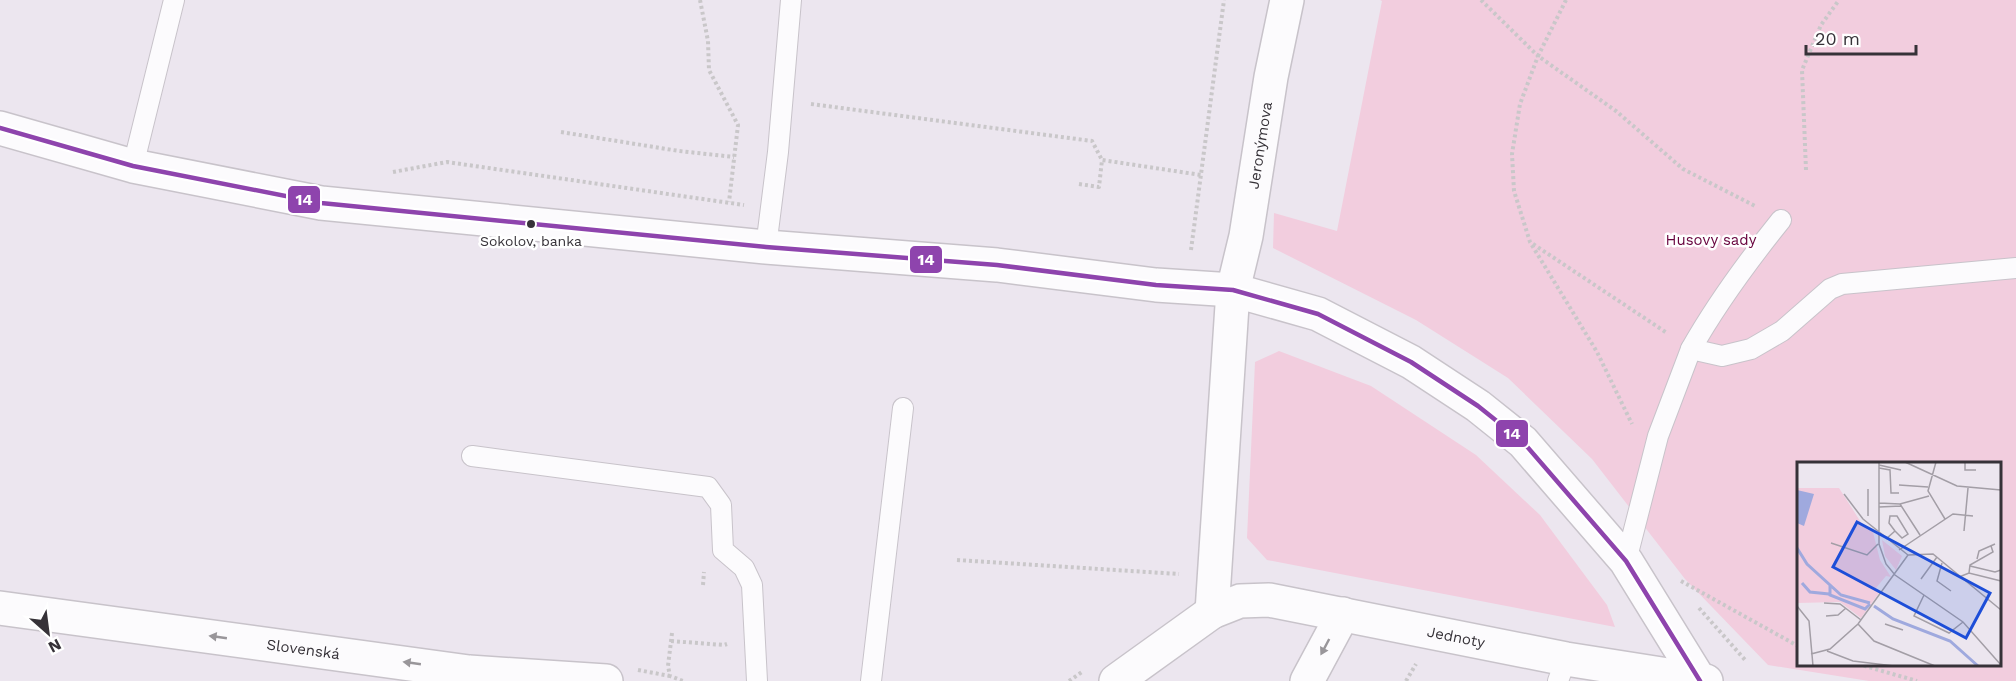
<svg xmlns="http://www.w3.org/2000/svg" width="2016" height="681" viewBox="0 0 2016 681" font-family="'Work Sans',sans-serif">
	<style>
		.green { fill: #f2cdde; fill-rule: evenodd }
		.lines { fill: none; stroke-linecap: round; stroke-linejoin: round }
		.lane-casing { stroke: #c8c3ca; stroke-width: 22 }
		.street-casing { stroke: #c8c3ca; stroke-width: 36 }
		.path { stroke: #c9c7c9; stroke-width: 4; stroke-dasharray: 3 3; stroke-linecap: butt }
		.lane { stroke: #fcfbfd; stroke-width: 20 }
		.street { stroke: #fcfbfd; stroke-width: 33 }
		.bus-1-casing { stroke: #fff; stroke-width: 9 }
		.bus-1 { stroke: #8e44ad; stroke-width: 4.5 }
		.oneway { fill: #99969a }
		.bus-dot { fill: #363238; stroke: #fff; stroke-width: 2 }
		.labels { text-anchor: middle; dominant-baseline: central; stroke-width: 5; stroke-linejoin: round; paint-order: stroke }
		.bus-label { font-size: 14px; fill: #363238; stroke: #fff }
		.street-label { font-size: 15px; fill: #363238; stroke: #fff }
		.park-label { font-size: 15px; fill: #67023d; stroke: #fff }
		.inset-river { fill: none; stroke: #9fa9de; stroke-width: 3 }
		.inset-road { fill: none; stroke: #a39ea6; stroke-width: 1.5 }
		.view { fill: #1d4ed8; fill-opacity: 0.15; stroke: #1d4ed8; stroke-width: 3 }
		.inset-edge { fill: none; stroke: #363238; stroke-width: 3 }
		.line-badge { stroke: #fff; stroke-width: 2 }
		.badge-label { font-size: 16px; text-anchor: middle; font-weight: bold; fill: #fff }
	</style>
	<rect width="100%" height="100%" fill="#ece6ef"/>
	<g class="green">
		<path d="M1380 0H2016V681H1869L1768 665 1685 579 1592 459 1508 378 1416 320 1273 248 1274 213 1337 231 1382 1ZM1798 464H2000V664H1798Z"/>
		<path d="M1279 351 1371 386 1476 455 1540 515 1607 605 1615 627 1267 560 1247 538 1255 362Z"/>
	</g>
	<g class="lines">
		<g class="lane-casing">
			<g id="lane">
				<path d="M133 166 174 0"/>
				<path d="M766 247 778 152 791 0"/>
				<path d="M1691 349C1717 303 1748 261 1781 220"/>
				<path d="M472 456 708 487 721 505 723 550 744 568 752 585 757 681"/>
				<path d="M1626 561 1658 436 1691 349 1722 356 1751 349 1782 331 1830 289 1842 284 2016 268"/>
				<path d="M871 681 903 408"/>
				<path d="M1558 681 1566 659"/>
			</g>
		</g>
		<g class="street-casing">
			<g id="street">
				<path d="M0 128 133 166 321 203 766 247 997 265 1156 285 1233 290 1318 314 1411 362 1478 406 1523 442 1626 561 1700 681"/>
				<path id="s1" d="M0 608 469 672 606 681"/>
				<path id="s2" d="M1212 612 1233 290 1246 236 1271 77 1287 0"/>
				<path id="s3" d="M1116 681 1212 612 1240 601 1269 600 1566 659 1706 681"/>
				<path d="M1307 681 1343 614"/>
			</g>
		</g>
		<g class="path">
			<path d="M700 0 708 41 709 70 738 125 729 202"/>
			<path d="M1481 0 1538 56 1520 104 1512 154 1514 191 1530 242 1597 352 1632 424"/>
			<path d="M1566 0 1538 56 1616 111 1683 169 1757 207"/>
			<path d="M811 104 1092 141 1102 160"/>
			<path d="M561 132 679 151 734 157"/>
			<path d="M1806 170 1802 70 1821 25 1839 0"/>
			<path d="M393 172 447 162 744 205"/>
			<path d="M1079 184 1099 187 1102 160 1201 175"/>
			<path d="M1533 244 1667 333"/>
			<path d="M1191 250 1224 0"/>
			<path d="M957 560 1179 574"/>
			<path d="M1681 581 1798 646"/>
			<path d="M703 585 704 572"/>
			<path d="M1699 608 1746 661"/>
			<path d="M672 633 668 666 670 676 683 681"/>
			<path d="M671 641 724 645 727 644"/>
			<path d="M1858 664 1917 681"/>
			<path d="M638 670 670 676"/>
			<path d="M1069 681 1082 672"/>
			<path d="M1406 681 1416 664"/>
		</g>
		<use href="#lane" class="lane"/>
		<use href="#street" class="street"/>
		<g class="bus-1-casing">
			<path id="bus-1" d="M0 128 133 166 321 203 766 247 997 265 1156 285 1233 290 1318 314 1411 362 1478 406 1523 442 1626 561 1700 681"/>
		</g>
		<use href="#bus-1" class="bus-1"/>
	</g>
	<defs><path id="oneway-solid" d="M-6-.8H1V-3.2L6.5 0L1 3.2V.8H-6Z" transform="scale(1.5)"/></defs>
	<g class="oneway">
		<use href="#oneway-solid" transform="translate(218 637) rotate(-172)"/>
		<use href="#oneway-solid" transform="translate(1325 647) rotate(118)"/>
		<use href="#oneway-solid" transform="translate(412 663) rotate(-172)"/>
	</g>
	<circle class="bus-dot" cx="531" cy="224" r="5"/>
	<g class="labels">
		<g class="bus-label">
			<text x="531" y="241">Sokolov, banka</text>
		</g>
		<g class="street-label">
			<text stroke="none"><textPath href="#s2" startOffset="470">Jeronýmova</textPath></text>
			<text stroke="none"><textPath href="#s3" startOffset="368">Jednoty</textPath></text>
			<text stroke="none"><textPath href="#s1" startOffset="306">Slovenská</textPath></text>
		</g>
		<g class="park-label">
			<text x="1711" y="240">Husovy sady</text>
		</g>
	</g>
	<g transform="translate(1797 462)">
		<rect width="204" height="204" fill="#ece6ef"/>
		<path d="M0 26H42L65 62 76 70 83 98 94 115 89 114 78 127 82 131 64 156 43 140 0 141ZM85 78 105 94 99 108 88 94Z" fill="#f2cdde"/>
		<path d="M0 28 17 32 7 64 0 61Z" fill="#9fa9de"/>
		<path class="inset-river" d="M0 86 10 102 44 133 73 141M5 121 13 130 32 132M33 123V133L68 147 73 142M77 144 96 157 153 179 181 204"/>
		<path class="inset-road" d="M82 0V82L89 102 98 113 166 160 204 203M108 0 160 24 204 28M139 0 131 29 148 57M168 0V8H179M82 3 104 8M82 6 93 8 94 31H102M102 23 131 25M47 32 66 57 111 93M82 41 103 42 132 34M103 42 123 73M82 45 104 44M71 54V27M167 69 171 26M89 77 98 69 105 76 111 72 100 54H93L92 61 98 69M34 81 70 93 81 82M102 88 156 52 176 54M111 93 136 92 204 148M180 97 182 89 198 82M145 101 140 119 154 129M173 104 198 110 204 108M172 111 173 103 196 90 194 84M162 115 172 111 204 119M124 117 140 95M127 133 117 154 152 171 166 160M27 141 43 142 64 158M0 144 12 159 16 204M29 154 41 153 49 146M61 162 77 179 138 204M88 162 106 168M30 189 56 199 97 204M14 192 33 187 61 162 111 93"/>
		<path class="view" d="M60 60 193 131 169 176 36 105Z"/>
		<rect width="204" height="204" class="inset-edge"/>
	</g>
	<g class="line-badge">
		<rect x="287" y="185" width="34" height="29" rx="6" fill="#8e44ad"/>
		<rect x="909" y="245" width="34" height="29" rx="6" fill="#8e44ad"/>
		<rect x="1495" y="419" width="34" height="29" rx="6" fill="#8e44ad"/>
	</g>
	<g class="badge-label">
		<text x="304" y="205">14</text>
		<text x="926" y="265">14</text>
		<text x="1512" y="439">14</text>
	</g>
	<g transform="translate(48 633) rotate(152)" stroke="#ffffff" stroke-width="4.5" paint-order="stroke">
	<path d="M0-4.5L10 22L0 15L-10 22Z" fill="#363238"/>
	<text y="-9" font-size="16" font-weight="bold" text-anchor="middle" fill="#363238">N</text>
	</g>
	<path d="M1806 45v9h110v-9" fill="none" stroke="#363238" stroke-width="3"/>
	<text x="1815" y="45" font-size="18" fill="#363238" stroke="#ffffff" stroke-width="4.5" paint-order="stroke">20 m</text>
</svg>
